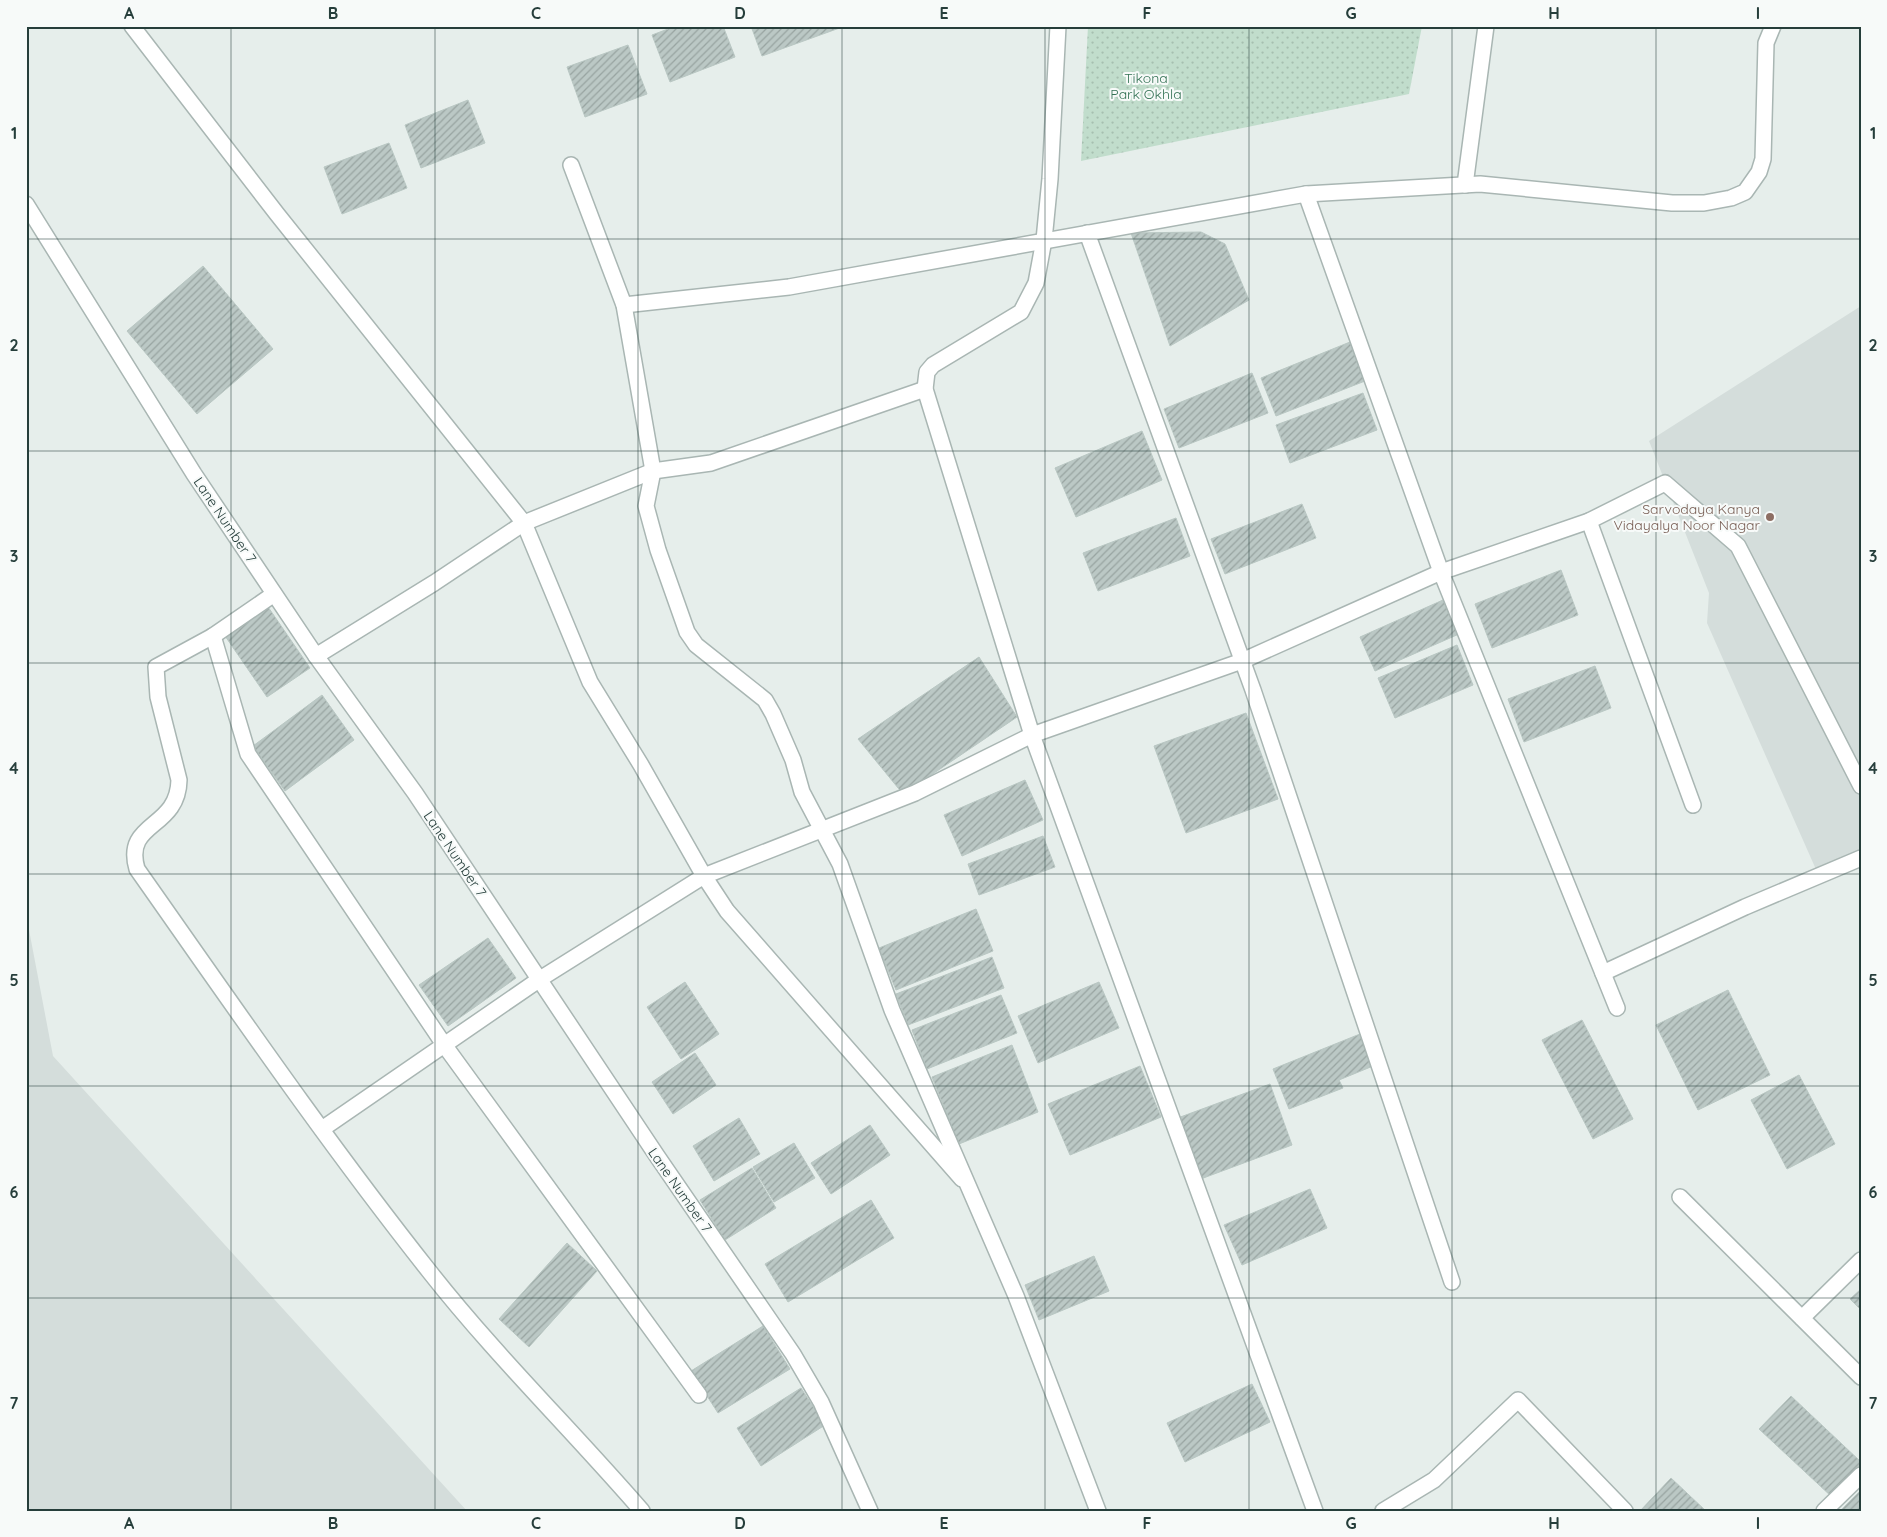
<svg xmlns="http://www.w3.org/2000/svg" width="1887" height="1537" viewBox="0 0 1887 1537" font-family="Quicksand,sans-serif">
	<style>
		.built { fill: #d4dddb }
		.grass { fill: url(#grass-dots) }
		.building { fill: url(#building-hatch); stroke: #b9c7c3 }
		.lines { fill: none; stroke-linecap: round; stroke-linejoin: round }
		.minor-casing { stroke: #a9b6b3; stroke-width: 18 }
		.minor { stroke: #fff; stroke-width: 15 }
		.grid { fill: none; stroke: #263e3b; stroke-width: 1; stroke-opacity: 0.55 }
		.education-dot { fill: #8d6e63; stroke: #f7faf9; stroke-width: 2 }
		.labels { text-anchor: middle; dominant-baseline: central; stroke-width: 4; stroke-linejoin: round; paint-order: stroke }
		.park-label { font-size: 14px; fill: #347255; stroke: #f7faf9 }
		.education-label { font-size: 14px; fill: #785e54; stroke: #f7faf9; text-anchor: end }
		.street-label { font-size: 14px; fill: #263e3b; stroke: #f7faf9 }
		.neatline { fill: none; stroke: #263e3b; stroke-width: 2 }
		.grid-label { font-size: 16px; text-anchor: middle; font-weight: bold; fill: #263e3b }
	</style>
	<defs>
		<pattern id="grass-dots" width="8" height="8" patternUnits="userSpaceOnUse" patternTransform="scale(1.25)"><rect width="8" height="8" fill="#c1ddcc"/><path d="M2 2h.1M6 6h.1" fill="none" stroke="#a6bfb0" stroke-width="1.8" stroke-linecap="round"/></pattern>
		<pattern id="building-hatch" width="6" height="6" patternUnits="userSpaceOnUse" patternTransform="scale(1.25)"><rect width="6" height="6" fill="#bbc8c5"/><path d="M-1 1l2-2M0 6l6-6M5 7l2-2" fill="none" stroke="#98a4a1"/></pattern>
	</defs>
	<rect width="100%" height="100%" fill="#e6eeeb"/>
	<g class="built">
		<path d="M1861 306V853L1818 874 1707 623 1709 593 1649 441Z"/>
		<path d="M26 914 53 1056 467 1511H26Z"/>
	</g>
	<path class="grass" d="M1088 26H1422L1409 94 1081 161Z"/>
	<g class="building">
		<path d="M676 26H723L735 57 670 82 652 35Z"/>
		<path d="M751 26H845L762 56Z"/>
		<path d="M628 45 647 94 585 117 567 67Z"/>
		<path d="M468 100 485 143 421 168 405 125Z"/>
		<path d="M389 143 407 188 342 214 324 167Z"/>
		<path d="M1201 232 1225 244 1249 300 1170 346 1131 233Z"/>
		<path d="M203 266 273 349 197 414 127 331Z"/>
		<path d="M1350 342 1365 381 1276 416 1261 378Z"/>
		<path d="M1252 373 1268 413 1179 448 1164 409Z"/>
		<path d="M1363 393 1377 430 1290 463 1276 425Z"/>
		<path d="M1142 431 1162 480 1076 517 1055 468Z"/>
		<path d="M1302 504 1316 538 1225 574 1211 539Z"/>
		<path d="M1176 518 1190 556 1098 591 1083 553Z"/>
		<path d="M1561 570 1578 615 1492 648 1475 604Z"/>
		<path d="M1443 600 1459 634 1375 671 1360 637Z"/>
		<path d="M266 604 310 668 267 697 223 633Z"/>
		<path d="M1457 645 1473 685 1395 718 1378 678Z"/>
		<path d="M979 657 1017 717 903 794 858 739Z"/>
		<path d="M1595 666 1611 708 1524 742 1508 699Z"/>
		<path d="M322 695 354 740 285 791 253 746Z"/>
		<path d="M1246 713 1278 799 1186 833 1154 746Z"/>
		<path d="M1025 780 1043 820 962 856 944 815Z"/>
		<path d="M1043 836 1055 867 979 895 968 864Z"/>
		<path d="M976 909 993 951 896 990 879 948Z"/>
		<path d="M488 938 516 978 448 1026 419 985Z"/>
		<path d="M992 957 1004 988 908 1025 896 994Z"/>
		<path d="M685 982 719 1034 681 1059 647 1007Z"/>
		<path d="M1099 982 1119 1028 1038 1063 1018 1016Z"/>
		<path d="M1728 990 1770 1075 1698 1110 1656 1025Z"/>
		<path d="M1001 995 1017 1033 927 1069 912 1030Z"/>
		<path d="M1582 1020 1633 1119 1593 1139 1542 1040Z"/>
		<path d="M1360 1034 1373 1066 1339 1080 1343 1088 1289 1109 1273 1069Z"/>
		<path d="M1012 1045 1038 1112 959 1144 932 1077Z"/>
		<path d="M695 1053 716 1085 673 1114 652 1082Z"/>
		<path d="M1140 1066 1161 1117 1070 1155 1048 1104Z"/>
		<path d="M1799 1075 1835 1144 1787 1169 1751 1100Z"/>
		<path d="M1270 1084 1292 1145 1198 1180 1175 1119Z"/>
		<path d="M739 1118 760 1154 714 1181 693 1146Z"/>
		<path d="M870 1125 890 1155 831 1194 811 1163Z"/>
		<path d="M794 1143 815 1178 774 1202 753 1167Z"/>
		<path d="M752 1168 776 1208 725 1240 700 1200Z"/>
		<path d="M1310 1189 1327 1228 1242 1265 1224 1225Z"/>
		<path d="M871 1200 894 1238 788 1302 765 1264Z"/>
		<path d="M567 1243 597 1271 529 1347 499 1319Z"/>
		<path d="M1094 1256 1109 1291 1039 1320 1025 1285Z"/>
		<path d="M1861 1289V1310L1850 1299Z"/>
		<path d="M763 1326 790 1369 718 1413 691 1371Z"/>
		<path d="M1252 1384 1270 1422 1185 1462 1167 1423Z"/>
		<path d="M801 1388 825 1425 761 1466 737 1428Z"/>
		<path d="M1791 1396 1861 1462V1466L1832 1497 1759 1429Z"/>
		<path d="M1671 1478 1706 1511H1640Z"/>
		<path d="M1861 1490V1511H1840Z"/>
	</g>
	<g class="lines">
		<g class="minor-casing">
			<g id="minor">
				<path d="M132 26 277 214 524 523 590 682 641 765 704 876 727 911 962 1179"/>
				<path d="M1058 26 1050 179 1044 240 1036 283 1021 312 933 365 927 372 925 389 1032 735 1315 1511"/>
				<path d="M571 165 624 305 653 471 646 506 658 550 687 632 696 645 765 700 773 714 793 760 802 792 840 864 892 1010 1016 1296 1098 1511"/>
				<path d="M1465 185 1486 26"/>
				<path d="M1306 194 1441 572 1617 1008"/>
				<path d="M26 204 194 474 316 656 415 793 657 1156 793 1354 821 1402 870 1511"/>
				<path d="M1087 233 1253 690 1452 1282"/>
				<path d="M624 305 789 287 1306 194 1480 184 1672 203H1704L1731 198 1745 192 1759 172 1763 159 1766 43 1773 26"/>
				<path d="M1589 521 1693 805"/>
				<path d="M274 594 213 636 156 667 158 697 179 780C178 830 123 821 137 869 232 1004 326 1141 429 1271 495 1355 572 1430 642 1511"/>
				<path d="M213 636 248 754 445 1046 699 1395"/>
				<path d="M316 656 434 583 524 523 653 471 711 463 925 389"/>
				<path d="M1603 973 1745 907 1861 858"/>
				<path d="M322 1129 540 979 704 876 915 793 1032 735 1242 661 1441 572 1589 521 1665 483 1738 546 1861 786"/>
				<path d="M1680 1197 1861 1377"/>
				<path d="M1802 1318 1861 1260"/>
				<path d="M1383 1511 1434 1480 1518 1400 1625 1511"/>
				<path d="M1824 1511 1861 1475"/>
			</g>
		</g>
		<use href="#minor" class="minor"/>
	</g>
	<path class="grid" d="M231 26V1511M435 26V1511M638 26V1511M842 26V1511M1045 26V1511M1249 26V1511M1452 26V1511M1656 26V1511M26 239H1861M26 451H1861M26 663H1861M26 874H1861M26 1086H1861M26 1298H1861"/>
	<circle class="education-dot" cx="1770" cy="517" r="5"/>
	<g class="labels">
		<g class="park-label">
			<text x="1146" y="78">Tikona<tspan x="1146" dy="16">Park Okhla</tspan></text>
		</g>
		<g class="education-label">
			<text x="1760" y="509">Sarvodaya Kanya<tspan x="1760" dy="16">Vidayalya Noor Nagar</tspan></text>
		</g>
		<g class="street-label">
			<text transform="translate(225 520) rotate(56)">Lane Number 7</text>
			<text transform="translate(455 854) rotate(56)">Lane Number 7</text>
			<text transform="translate(680 1190) rotate(55)">Lane Number 7</text>
		</g>
	</g>
	<rect width="1887" height="1537" fill="none" stroke="#f7faf9" stroke-width="55"/>
	<rect x="28" y="28" width="1832" height="1482" class="neatline"/>
	<g class="grid-label">
		<text x="129" y="19">A</text>
		<text x="333" y="19">B</text>
		<text x="536" y="19">C</text>
		<text x="740" y="19">D</text>
		<text x="944" y="19">E</text>
		<text x="1147" y="19">F</text>
		<text x="1351" y="19">G</text>
		<text x="1554" y="19">H</text>
		<text x="1758" y="19">I</text>
		<text x="14" y="139">1</text>
		<text x="1873" y="139">1</text>
		<text x="14" y="351">2</text>
		<text x="1873" y="351">2</text>
		<text x="14" y="562">3</text>
		<text x="1873" y="562">3</text>
		<text x="14" y="774">4</text>
		<text x="1873" y="774">4</text>
		<text x="14" y="986">5</text>
		<text x="1873" y="986">5</text>
		<text x="14" y="1198">6</text>
		<text x="1873" y="1198">6</text>
		<text x="14" y="1409">7</text>
		<text x="1873" y="1409">7</text>
		<text x="129" y="1529">A</text>
		<text x="333" y="1529">B</text>
		<text x="536" y="1529">C</text>
		<text x="740" y="1529">D</text>
		<text x="944" y="1529">E</text>
		<text x="1147" y="1529">F</text>
		<text x="1351" y="1529">G</text>
		<text x="1554" y="1529">H</text>
		<text x="1758" y="1529">I</text>
	</g>
</svg>
